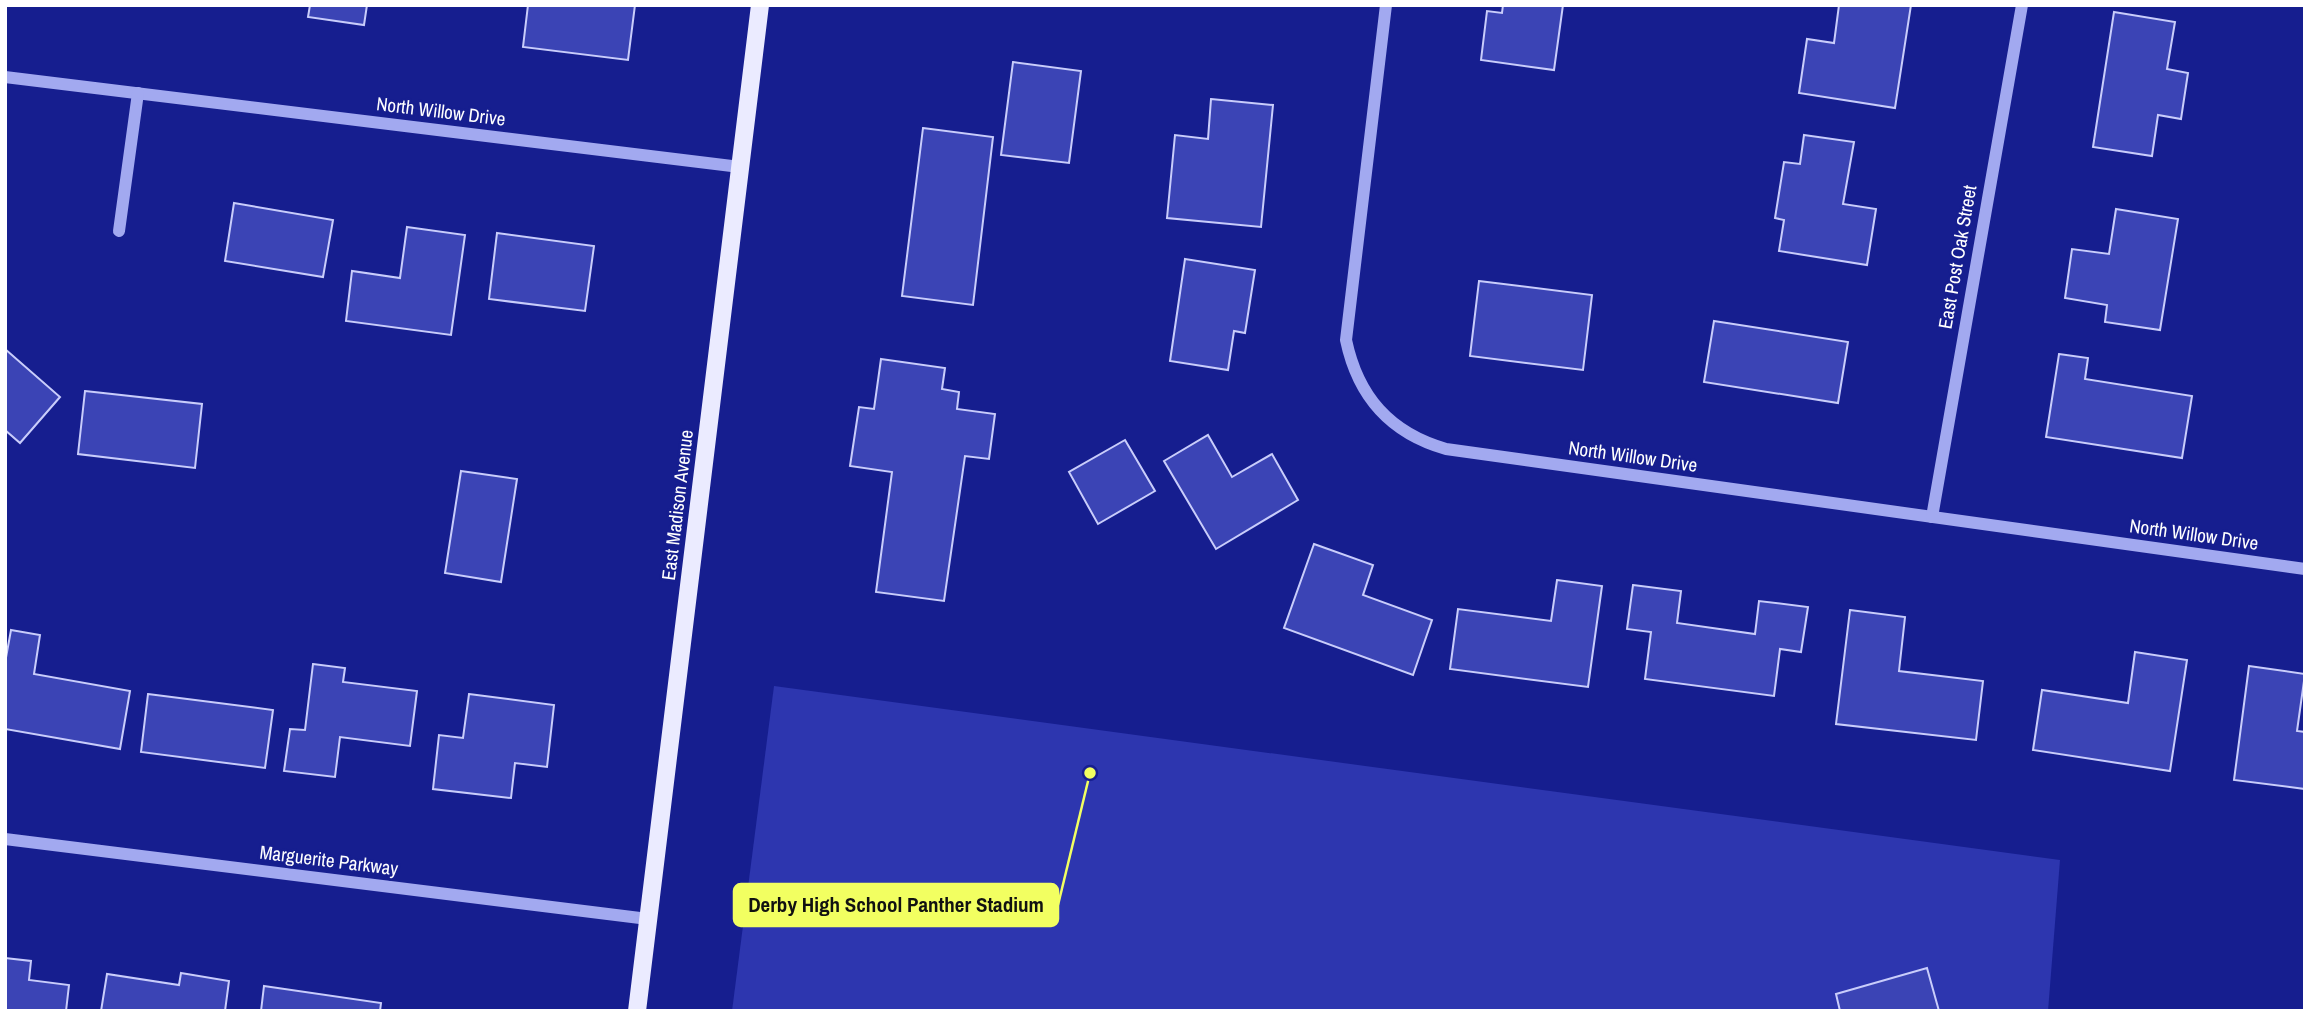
<svg xmlns="http://www.w3.org/2000/svg" width="2310" height="1016" viewBox="0 0 2310 1016" font-family="'Archivo Narrow',sans-serif">
	<style>
		.green { fill: #2d36af }
		.building { fill: #3b44b5; stroke: #c9cdfb; stroke-width: 2 }
		.lines { fill: none; stroke-linecap: round; stroke-linejoin: round }
		.minor { stroke: #a2a9f0; stroke-width: 12 }
		.major { stroke: #ebebff; stroke-width: 18 }
		.labels { text-anchor: middle; dominant-baseline: central; stroke-width: 5; stroke-linejoin: round; paint-order: stroke }
		.street-label { font-size: 19px; fill: #fff; stroke: #161e8f }
		.leader { fill: none; stroke: #f2ff61; stroke-width: 2.5 }
		.callout-dot { fill: #f2ff61; stroke: #161e8f; stroke-width: 2.5 }
		.callout { fill: #f2ff61; stroke: #f2ff61; stroke-width: 2.5 }
		.callout-label { font-size: 21px; text-anchor: middle; font-weight: bold; fill: #111 }
	</style>
	<rect width="100%" height="100%" fill="#161e8f"/>
	<path class="green" d="M774 686 2060 860 2048 1011H732Z"/>
	<g class="building">
		<path d="M310 5H367L364 25 308 17Z"/>
		<path d="M528 5H635L628 60 523 47Z"/>
		<path d="M1503 5H1563L1554 70 1481 60 1487 11 1502 13Z"/>
		<path d="M1839 5H1911L1895 108 1799 93 1807 39 1834 43Z"/>
		<path d="M2114 12 2175 22 2167 69 2188 73 2181 119 2158 115 2152 156 2093 147Z"/>
		<path d="M1013 62 1081 71 1069 163 1001 155Z"/>
		<path d="M1211 99 1273 105 1261 227 1167 218 1175 135 1208 139Z"/>
		<path d="M923 128 993 137 973 305 902 296Z"/>
		<path d="M1804 135 1854 142 1843 204 1876 209 1867 265 1779 251 1784 220 1775 218 1784 162 1800 164Z"/>
		<path d="M234 203 333 220 323 277 225 261Z"/>
		<path d="M2116 209 2178 219 2160 330 2105 322 2107 305 2065 298 2072 249 2109 254Z"/>
		<path d="M407 227 465 235 451 335 346 321 352 271 400 278Z"/>
		<path d="M497 233 594 246 585 311 489 299Z"/>
		<path d="M1185 259 1255 270 1245 333 1234 331 1228 370 1170 361Z"/>
		<path d="M1479 281 1592 295 1583 370 1470 356Z"/>
		<path d="M1714 321 1848 342 1838 403 1704 382Z"/>
		<path d="M5 349 60 397 20 443 5 430Z"/>
		<path d="M2059 354 2088 358 2085 379 2192 396 2182 458 2046 437Z"/>
		<path d="M881 359 945 368 942 389 959 392 957 409 995 414 989 459 965 456 944 601 876 592 892 472 850 466 859 407 874 409Z"/>
		<path d="M85 391 202 404 195 468 78 454Z"/>
		<path d="M1208 435 1232 477 1272 454 1298 500 1216 549 1164 461Z"/>
		<path d="M1125 440 1155 491 1098 524 1069 472Z"/>
		<path d="M461 471 517 479 501 582 445 573Z"/>
		<path d="M1314 544 1373 565 1363 595 1432 620 1413 675 1284 628Z"/>
		<path d="M1557 580 1602 586 1588 687 1450 669 1458 609 1551 621Z"/>
		<path d="M1633 585 1681 591 1677 623 1755 634 1759 601 1808 607 1801 652 1780 649 1774 696 1645 679 1651 632 1627 629Z"/>
		<path d="M1850 610 1905 617 1899 671 1983 681 1976 740 1836 724Z"/>
		<path d="M11 630 40 635 34 674 130 691 120 749 5 729V663Z"/>
		<path d="M2135 652 2187 660 2170 771 2033 750 2042 690 2128 703Z"/>
		<path d="M313 664 345 668 343 682 417 691 410 746 340 737 335 777 284 771 290 729 305 730Z"/>
		<path d="M2249 666 2305 674 2297 731 2305 732V789L2234 780Z"/>
		<path d="M148 694 273 710 265 768 141 752Z"/>
		<path d="M469 694 554 705 547 767 515 763 511 798 433 789 439 735 463 738Z"/>
		<path d="M5 958 31 961 29 980 69 985 66 1011H5Z"/>
		<path d="M1927 968 1939 1011H1840L1836 994Z"/>
		<path d="M181 973 229 981 225 1011H101L107 974 179 985Z"/>
		<path d="M264 986 381 1003 380 1011H261Z"/>
	</g>
	<g class="lines">
		<g class="minor">
			<path d="M1386 5 1346 340C1358 397 1390 433 1446 449L2305 569"/>
			<path d="M5 77 740 167"/>
			<path d="M119 231 138 93"/>
			<path d="M1932 517 2022 5"/>
			<path d="M5 839 648 919"/>
		</g>
		<path class="major" d="M637 1011 760 5"/>
	</g>
	<g class="labels">
		<g class="street-label">
			<text transform="translate(441 111) rotate(7)">North Willow Drive</text>
			<text transform="translate(1957 257) rotate(-80)">East Post Oak Street</text>
			<text transform="translate(1633 456) rotate(8)">North Willow Drive</text>
			<text transform="translate(677 505) rotate(-83)">East Madison Avenue</text>
			<text transform="translate(2194 534) rotate(8)">North Willow Drive</text>
			<text transform="translate(329 860) rotate(7)">Marguerite Parkway</text>
		</g>
	</g>
	<path class="leader" d="M1090 773L1058 905"/>
	<circle class="callout-dot" cx="1090" cy="773" r="7"/>
	<rect class="callout" x="734" y="884" width="324" height="42" rx="7"/>
	<g class="callout-label">
		<text x="896" y="912">Derby High School Panther Stadium</text>
	</g>
	<rect width="2310" height="1016" fill="none" stroke="#ffffff" stroke-width="14"/>
</svg>
